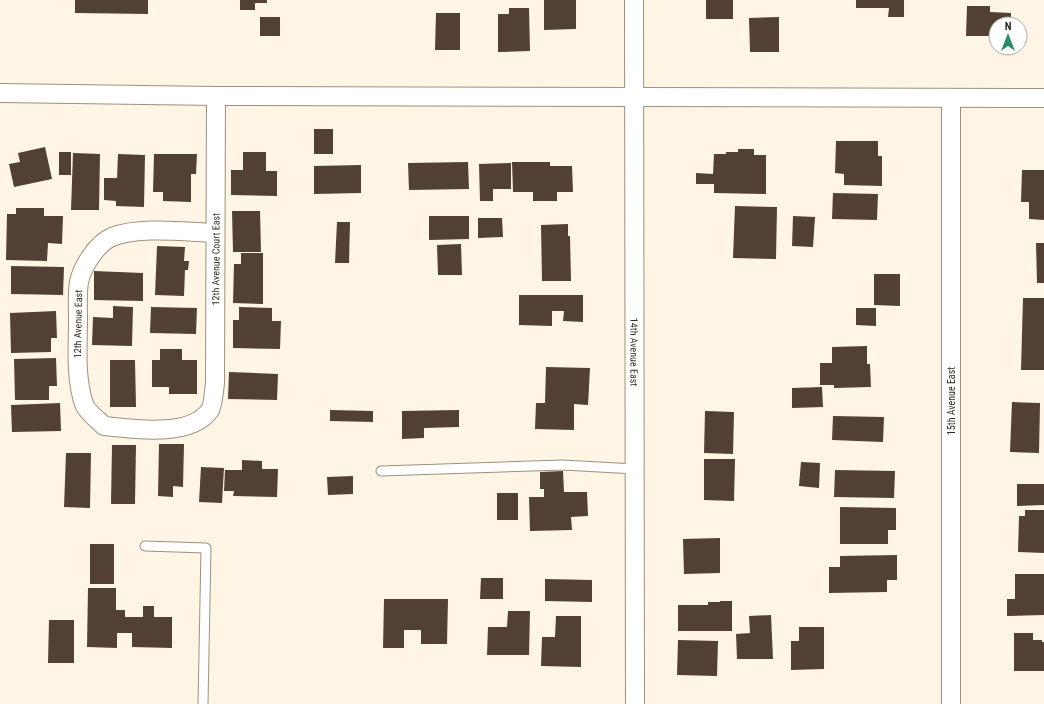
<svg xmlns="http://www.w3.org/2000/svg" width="1044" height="704" viewBox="0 0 1044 704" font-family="'Roboto Condensed',sans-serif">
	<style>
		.building { fill: #524035 }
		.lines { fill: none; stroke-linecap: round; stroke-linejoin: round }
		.lane-casing { stroke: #9b917d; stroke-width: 11 }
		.street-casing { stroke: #9b917d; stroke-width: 20 }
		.lane { stroke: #fff; stroke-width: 9 }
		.street { stroke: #fff; stroke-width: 18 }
		.labels { text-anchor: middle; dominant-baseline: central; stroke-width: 4; stroke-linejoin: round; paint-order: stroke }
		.street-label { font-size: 10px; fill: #2f2b23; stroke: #fff }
	</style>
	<rect width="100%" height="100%" fill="#fef5e4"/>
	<g class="building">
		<path d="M75 0H148V14L75 13Z"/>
		<path d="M240 0H267V3H255V10H240Z"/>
		<path d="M544 0H576V29L544 30Z"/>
		<rect x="706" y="0" width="27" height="19"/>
		<path d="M856 0H904V17H888L889 8H856Z"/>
		<path d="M967 6H990V12L1011 13V24H996V44H991V36H966Z"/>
		<path d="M509 8H529L530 51 498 52V14H509Z"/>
		<path d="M436 13H460V50H435Z"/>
		<rect x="260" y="17" width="20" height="19"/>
		<path d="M779 17V52H750L749 18Z"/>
		<rect x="314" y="129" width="19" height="25"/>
		<path d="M836 141H878V156H882V186L844 185V174L835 173Z"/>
		<path d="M45 147 52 179 14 187 9 164 20 162 18 153Z"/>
		<path d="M738 149H754V155H766V194L714 193V184H696V173L713 174 714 154H726V152H738Z"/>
		<rect x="59" y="152" width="12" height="23"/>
		<path d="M243 152H266V171H277V196L231 195V170H243Z"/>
		<path d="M73 153 100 154 99 210H71Z"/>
		<path d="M118 154 145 155 144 207 116 206V201L104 200V178H117Z"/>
		<path d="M154 154H197L196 174H191V202L163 201V192H153Z"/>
		<path d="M468 162 469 189 409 190 408 163Z"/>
		<path d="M512 162H550V166H572L573 192H557V201H533V192H513Z"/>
		<path d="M511 163V189H493V201H480L479 164Z"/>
		<path d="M361 165V193L314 194V166Z"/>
		<path d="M1022 170H1044V220L1029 219V202H1021Z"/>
		<path d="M833 193 878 194 877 220 832 219Z"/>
		<path d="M735 206 777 207 776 259 733 258Z"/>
		<path d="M16 208H44V216H63L62 244 48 243 47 261 6 260 7 214H16Z"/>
		<path d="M232 211H260L261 252H233Z"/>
		<path d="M429 216H469V239L429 240Z"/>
		<path d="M793 216 815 217 813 247 792 246Z"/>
		<path d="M478 218H502L503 237 478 238Z"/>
		<path d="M337 222H350L349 263H335Z"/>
		<path d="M568 224V236H570L571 281H542L541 225Z"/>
		<path d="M1036 243H1044V283H1037Z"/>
		<path d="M461 244 462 275H438L437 245Z"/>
		<path d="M157 246 185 247 184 261H189L188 270H185L184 296 155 295Z"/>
		<path d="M241 253H263V304L233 303 234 264H241Z"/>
		<path d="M11 266 64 267 63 295 11 294Z"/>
		<path d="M94 271 143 273V301L94 300Z"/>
		<path d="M874 274H900V306L874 305Z"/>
		<path d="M519 295H583V322L563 321 564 311H552V326L519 325Z"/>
		<path d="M1023 298H1044V370H1021Z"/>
		<path d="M113 306 133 307 132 346 92 345 93 317 113 318Z"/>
		<path d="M151 307 197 308 196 334 150 333Z"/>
		<path d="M239 307 272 308V321H281L280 349 233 348V320H239Z"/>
		<path d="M856 308H876V326L856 325Z"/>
		<path d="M56 311 57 338H51V352L11 353 10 313Z"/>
		<path d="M867 346V364H870L871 387 834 388V385H820V363H832V347Z"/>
		<path d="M160 349H182V360H197V394H169V387H152V360H160Z"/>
		<path d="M56 358 57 386H49V400H15L14 359Z"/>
		<path d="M110 360H135L136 407H110Z"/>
		<path d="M546 367 590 368 588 405 574 404V430L535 429 536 403H545Z"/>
		<path d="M229 372 278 374 277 400 228 399Z"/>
		<path d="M822 387 823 407 792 408V388Z"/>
		<path d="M1012 402 1040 403 1039 453 1010 452Z"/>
		<path d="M60 403 61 431 12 432 11 405Z"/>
		<path d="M330 410 373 411V422L330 421Z"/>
		<path d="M459 410V427L424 428V438L402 439V411Z"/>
		<path d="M705 411 734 412 733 454 704 453Z"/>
		<path d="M833 416 884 417 883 442 832 440Z"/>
		<path d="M159 444H184L183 487 173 486V497L158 496Z"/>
		<path d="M112 445H136L135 504H111Z"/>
		<path d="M66 453H91L90 508 64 507Z"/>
		<path d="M704 459H735L734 501 704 500Z"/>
		<path d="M242 460 262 461V469H278L277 497 233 496 234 491H224L225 470H242Z"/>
		<path d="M801 462 820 463 819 488 799 486Z"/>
		<path d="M201 467 224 468 222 503 199 502Z"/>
		<path d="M835 470 895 471 894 498 834 497Z"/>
		<path d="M563 471 564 492H587L588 516 571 517 572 530 530 531 529 497H544V489H540V472Z"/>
		<path d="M353 476V494L328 495 327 477Z"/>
		<path d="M1017 484H1044V505L1017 506Z"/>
		<rect x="497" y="493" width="21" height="27"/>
		<path d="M840 507 896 508V530H888V544H840Z"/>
		<path d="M1025 510H1044V553L1018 552 1019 516H1025Z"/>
		<path d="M720 538V573L684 574 683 539Z"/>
		<rect x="90" y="544" width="24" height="40"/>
		<path d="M897 555V580H887V592L829 593V567H840V556Z"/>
		<path d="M1015 574H1044V615L1007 616V599H1015Z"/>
		<path d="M481 578H503V599H480Z"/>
		<path d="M545 579 592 580V602L545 601Z"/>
		<path d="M88 588H116V610H125V617H143V606H154V617H172V648L132 647V633H117V648L87 647Z"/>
		<path d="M384 599H448L447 644H421V630H404V648H383Z"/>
		<path d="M720 601H732V631H678V605H708V602H720Z"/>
		<path d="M508 611H530L529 655H487L488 627H507Z"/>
		<path d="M771 615 773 659H737L736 634 750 633 749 616Z"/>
		<path d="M556 616H581V667L541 666 542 637H555Z"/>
		<path d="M49 620H74V663H48Z"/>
		<path d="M799 627H824V669L791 670V641H799Z"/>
		<path d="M1014 633H1033V640H1042V642H1044V671H1014Z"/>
		<path d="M678 640 718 641 717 676 677 675Z"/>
	</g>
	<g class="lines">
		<g class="lane-casing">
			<g id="lane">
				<path d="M381 471 563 465 635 469"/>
				<path d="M145 546 206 548 203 704"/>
			</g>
		</g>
		<g class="street-casing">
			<g id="street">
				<path id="s1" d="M634 0 635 704"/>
				<path d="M0 93 216 96 1044 98"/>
				<path d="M951 98V704"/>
				<path id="s2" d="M215 233C186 232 139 226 112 237 97 243 82 267 79 282 77 294 78 307 78 319 78 347 75 377 84 404 87 412 98 420 104 426 133 429 191 438 210 410 213 406 214 390 215 383L216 96"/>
			</g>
		</g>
		<use href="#lane" class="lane"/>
		<use href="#street" class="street"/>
	</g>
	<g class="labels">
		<g class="street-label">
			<text stroke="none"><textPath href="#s2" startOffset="577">12th Avenue Court East</textPath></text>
			<text transform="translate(78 324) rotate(-89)">12th Avenue East</text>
			<text stroke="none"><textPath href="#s1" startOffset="352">14th Avenue East</textPath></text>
			<text transform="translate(951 401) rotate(-90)">15th Avenue East</text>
		</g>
	</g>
	<g transform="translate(1008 36)"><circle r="19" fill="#ffffff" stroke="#acaaa7"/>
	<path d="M0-3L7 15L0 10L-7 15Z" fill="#298d68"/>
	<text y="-6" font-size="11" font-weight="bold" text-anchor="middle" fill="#2f2b23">N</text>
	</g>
</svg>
